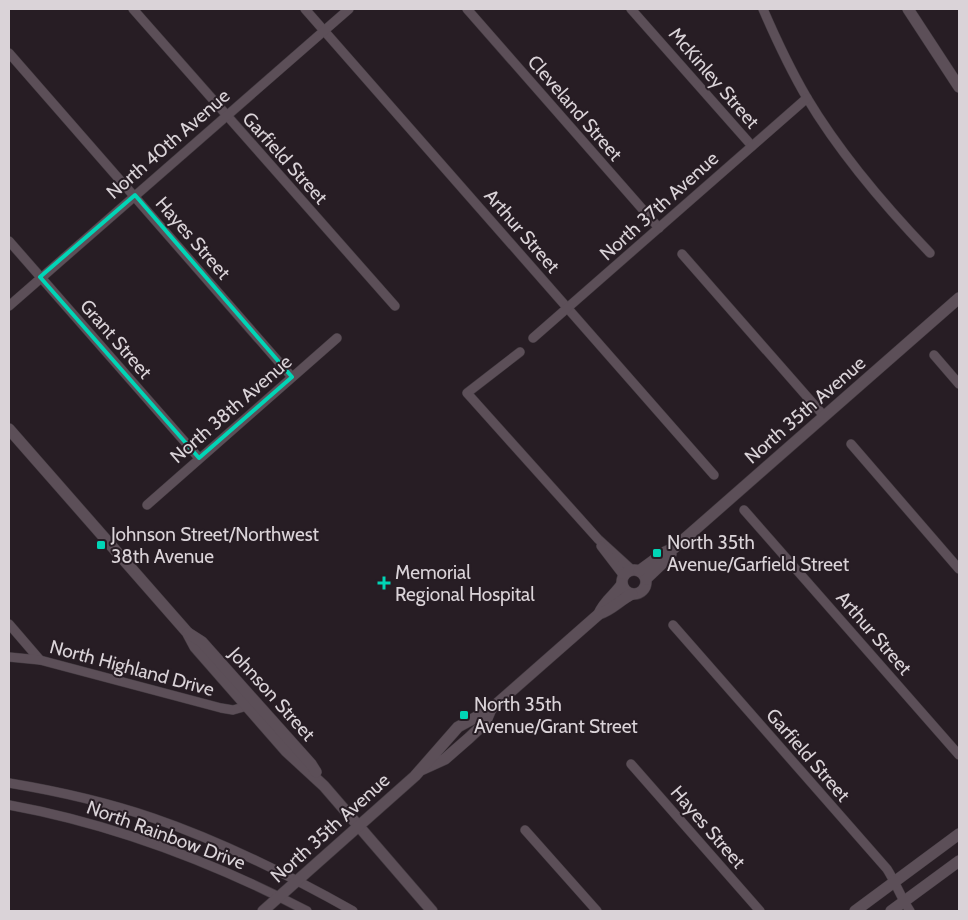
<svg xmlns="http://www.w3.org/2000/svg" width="968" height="920" viewBox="0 0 968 920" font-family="Cabin,sans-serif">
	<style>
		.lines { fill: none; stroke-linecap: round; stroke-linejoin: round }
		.minor-casing { stroke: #40383e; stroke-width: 10 }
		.tertiary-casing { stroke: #40383e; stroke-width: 12 }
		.minor { stroke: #5c4f58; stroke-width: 9 }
		.tertiary { stroke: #5c4f58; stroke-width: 11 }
		.marked { fill: none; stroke: #01d5b6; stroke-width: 4; stroke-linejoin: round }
		.poi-dot { fill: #01d5b6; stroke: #271d24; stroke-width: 2 }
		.labels { text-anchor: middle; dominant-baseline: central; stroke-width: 4; stroke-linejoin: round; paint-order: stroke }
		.street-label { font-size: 19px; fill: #dad3d8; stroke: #271d24 }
		.poi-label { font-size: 19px; fill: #dad3d8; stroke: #271d24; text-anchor: start }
	</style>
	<rect width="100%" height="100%" fill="#271d24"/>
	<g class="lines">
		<g class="minor-casing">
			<g id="minor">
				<path d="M133 9 395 306"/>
				<path d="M305 9 714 475"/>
				<path d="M467 9 659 228"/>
				<path d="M631 9 752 146"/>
				<path d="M763 9C776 39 790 69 807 98 841 155 884 205 930 253"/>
				<path d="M9 53 292 377"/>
				<path d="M9 241 199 458"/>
				<path d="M682 254 824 416"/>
				<path d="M9 306 349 9"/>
				<path d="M533 338 807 98"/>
				<path d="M520 352 467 393 598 539 632 570"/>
				<path d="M934 355 959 384"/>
				<path d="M851 444 959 569"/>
				<path d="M147 505 337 338"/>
				<path d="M744 510 959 755"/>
				<path d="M601 546 624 576"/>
				<path d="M9 624 40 660"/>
				<path d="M673 625 887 869C896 883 901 898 910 911"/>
				<path d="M9 657 40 660 221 708 233 710 247 706"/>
				<path d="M631 764 760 911"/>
				<path d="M9 783C57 791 106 802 153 818 223 842 289 875 353 911"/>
				<path d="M9 805C113 824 213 862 307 911"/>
				<path d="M525 830 597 911"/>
			</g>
		</g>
		<g class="tertiary-casing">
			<g id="tertiary">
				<path d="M908 9 959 87"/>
				<path d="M9 429 187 632 195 647 286 751 324 786 432 911"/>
				<circle cx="634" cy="582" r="12"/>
				<path d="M639 571 665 552 674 548 959 298"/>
				<path d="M646 579 668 558 671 554"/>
				<path d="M599 614C604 601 615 595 622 584"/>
				<path d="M188 633 202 642 311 764 316 772"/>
				<path d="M423 769 445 759 469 738 485 723 491 709"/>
				<path d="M263 911 415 776 458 727 491 709 599 614C612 610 620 600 632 594"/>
				<path d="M855 911 959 834"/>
				<path d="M891 911 959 861"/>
			</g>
		</g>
		<use href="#minor" class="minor"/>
		<use href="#tertiary" class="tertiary"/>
	</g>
	<path class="marked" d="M135 195 292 377 199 458 40 277Z"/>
	<g class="poi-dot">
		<rect x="96" y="540" width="10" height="10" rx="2.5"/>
		<rect x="652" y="548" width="10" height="10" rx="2.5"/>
		<path d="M381.5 575.5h5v5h5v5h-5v5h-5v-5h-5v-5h5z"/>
		<rect x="459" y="710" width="10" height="10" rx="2.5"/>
	</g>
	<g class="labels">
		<g class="street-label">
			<text transform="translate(714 78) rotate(49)">McKinley Street</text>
			<text transform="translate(575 108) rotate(49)">Cleveland Street</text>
			<text transform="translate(168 144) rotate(-41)">North 40th Avenue</text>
			<text transform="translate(285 158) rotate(48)">Garfield Street</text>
			<text transform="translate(659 206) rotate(-42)">North 37th Avenue</text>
			<text transform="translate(522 231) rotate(49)">Arthur Street</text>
			<text transform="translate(193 238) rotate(49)">Hayes Street</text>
			<text transform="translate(116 339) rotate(49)">Grant Street</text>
			<text transform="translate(231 409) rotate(-41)">North 38th Avenue</text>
			<text transform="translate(805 410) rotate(-41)">North 35th Avenue</text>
			<text transform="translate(874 633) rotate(49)">Arthur Street</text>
			<text transform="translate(132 668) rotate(15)">North Highland Drive</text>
			<text transform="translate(272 694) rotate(48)">Johnson Street</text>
			<text transform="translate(808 755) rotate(49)">Garfield Street</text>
			<text transform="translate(708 827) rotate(49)">Hayes Street</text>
			<text transform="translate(330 828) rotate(-42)">North 35th Avenue</text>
			<text transform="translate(166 835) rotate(20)">North Rainbow Drive</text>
		</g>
		<g class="poi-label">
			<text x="111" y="534">Johnson Street/Northwest<tspan x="111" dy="22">38th Avenue</tspan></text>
			<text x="667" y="542">North 35th<tspan x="667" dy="22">Avenue/Garfield Street</tspan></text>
			<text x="395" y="572">Memorial<tspan x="395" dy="22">Regional Hospital</tspan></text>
			<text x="474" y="704">North 35th<tspan x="474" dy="22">Avenue/Grant Street</tspan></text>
		</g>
	</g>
	<rect width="968" height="920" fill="none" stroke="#dad3d8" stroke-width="20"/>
</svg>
